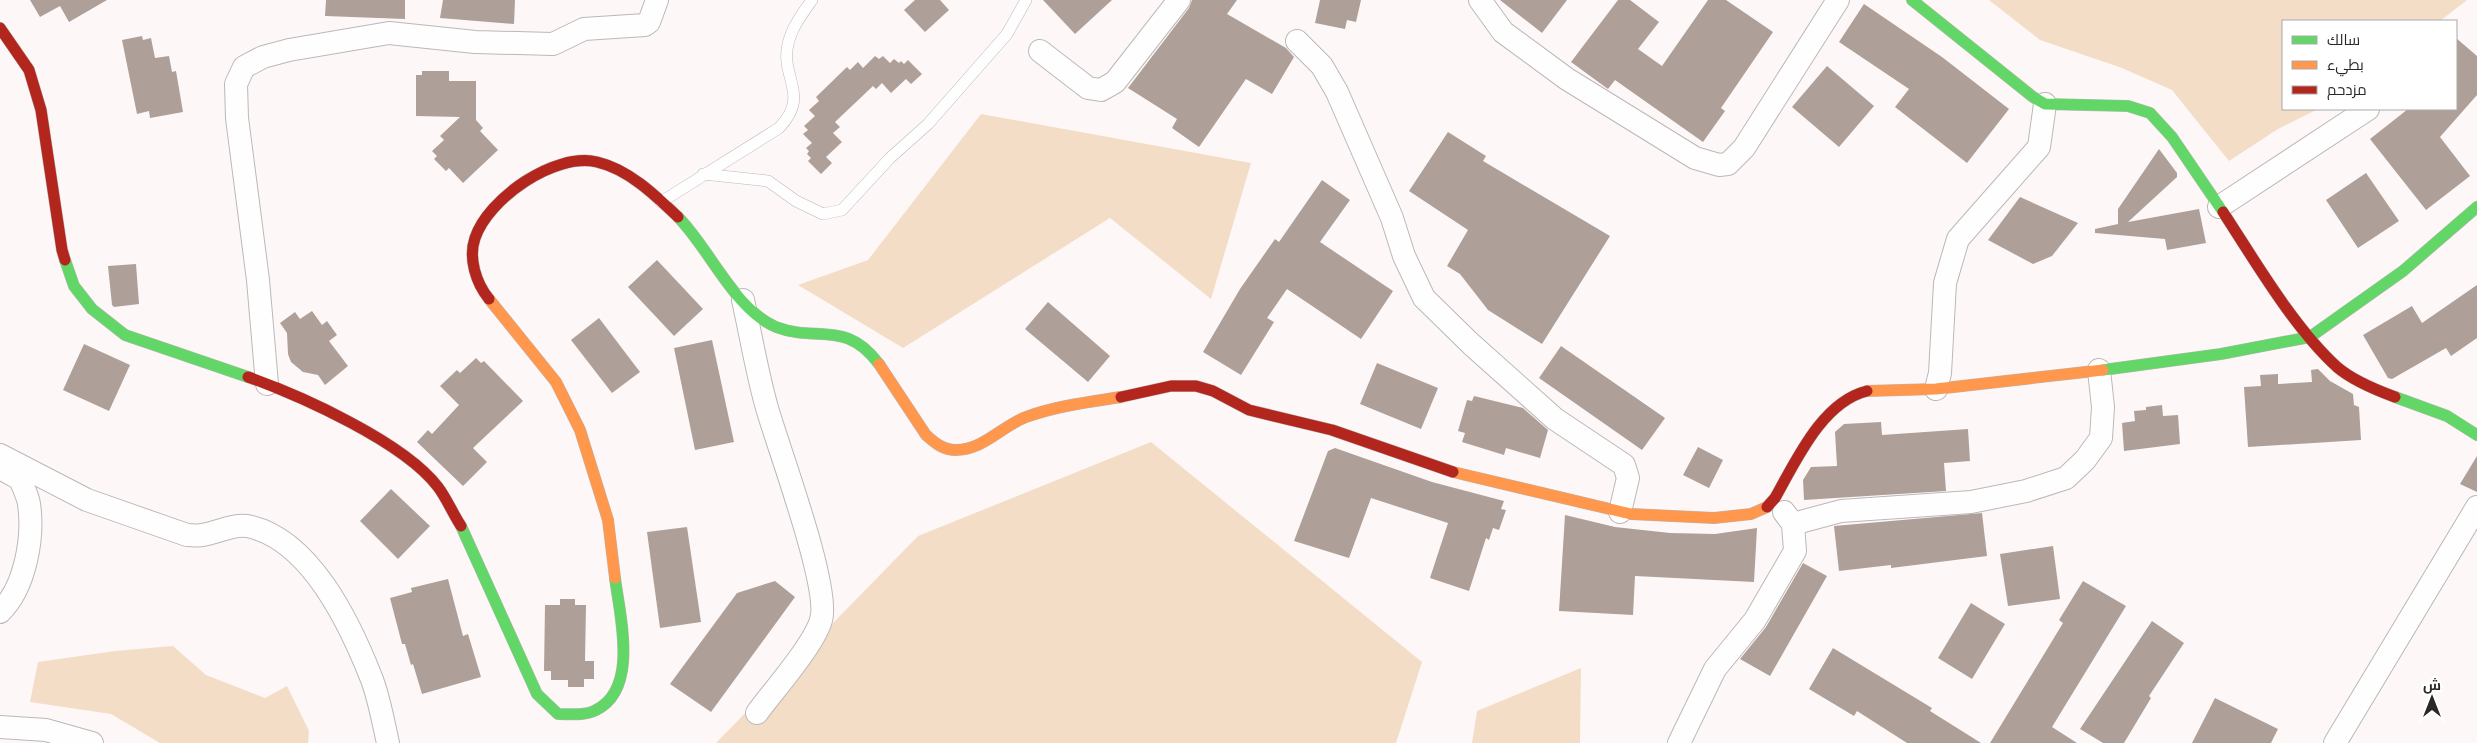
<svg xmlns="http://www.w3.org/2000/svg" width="2477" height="743" viewBox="0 0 2477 743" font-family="Manrope,Cairo,sans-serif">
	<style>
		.green { fill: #f3ddc6 }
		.building { fill: #aea098 }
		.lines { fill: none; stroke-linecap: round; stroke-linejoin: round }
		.lane-casing { stroke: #bbb8b7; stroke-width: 12 }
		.street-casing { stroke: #bbb8b7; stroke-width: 24 }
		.fast-casing { stroke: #bbb8b7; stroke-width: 12 }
		.slow-casing { stroke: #bbb8b7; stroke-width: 12 }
		.jam-casing { stroke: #bbb8b7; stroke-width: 12 }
		.lane { stroke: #fffefe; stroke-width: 11 }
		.street { stroke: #fffefe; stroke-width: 22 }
		.fast { stroke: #63d668; stroke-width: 11 }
		.slow { stroke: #ff974d; stroke-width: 11 }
		.jam { stroke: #b3261e; stroke-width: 11 }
	</style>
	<rect width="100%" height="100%" fill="#fdf8f7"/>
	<g class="green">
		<path d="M1989 0H2467L2440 21H2283V109H2318L2278 129 2229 161 2172 90 2122 68 2040 40Z"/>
		<path d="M981 114 1251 163 1211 299 1110 218 903 348 798 285 868 260Z"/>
		<path d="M1151 442 1422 662 1396 743H716L918 536Z"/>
		<path d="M173 646 206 675 265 698 287 686 309 731 308 743H160L111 714 30 702 38 662 115 651Z"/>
		<path d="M1581 668 1580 743H1472L1477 711Z"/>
	</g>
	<g class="building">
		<path d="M30 0H107L69 22 60 6 40 17Z"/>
		<path d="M326 0H405V19L325 16Z"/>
		<path d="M443 0H515L514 24 440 18Z"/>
		<path d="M915 0H940L949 10 925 32 904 10Z"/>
		<path d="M1043 0H1112L1075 34Z"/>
		<path d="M1192 0H1237L1227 14 1286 48 1294 57 1272 94 1246 79 1199 147 1172 128 1177 119 1128 88 1189 8Z"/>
		<path d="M1320 0H1361L1356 22 1347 20 1345 29 1315 23Z"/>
		<path d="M1500 0H1567L1542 33Z"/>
		<path d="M1618 0H1630L1659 22 1638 49 1662 66 1708 0H1726L1773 32 1721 108 1725 111 1703 142 1615 80 1608 89 1571 62Z"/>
		<path d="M1864 4 1942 57 2009 109 1967 163 1895 107 1909 89 1839 42Z"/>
		<path d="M142 36 143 40 151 38 155 58 169 56 172 72 176 71 183 112 150 118 149 111 137 114 122 40Z"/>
		<path d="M2456 38 2477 56V95L2440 137 2470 176 2426 210 2370 139 2408 109H2456Z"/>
		<path d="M875 56 879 59 883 56 890 63 894 59 899 63 901 61 904 64 908 60 922 74 911 84 906 79 891 93 882 83 876 89 873 86 835 122 840 127 833 133 842 142 826 157 832 163 821 174 808 161 811 158 807 154 809 151 806 148 812 143 803 134 808 130 804 126 815 116 809 110 819 101 816 97 847 67 850 70 858 62 863 68Z"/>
		<path d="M1827 66 1874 106 1839 147 1792 107Z"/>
		<path d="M422 71H449V81H476V120L483 128 480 131 498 150 463 183 449 168 446 171 434 159 437 156 432 151 444 140 440 136 460 117 416 116V75H422Z"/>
		<path d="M1448 132 1486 156 1483 161 1610 236 1542 344 1488 310 1460 274 1447 266 1468 230 1409 191Z"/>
		<path d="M2159 149 2177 173V177L2128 222 2199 209 2206 243 2167 250 2165 239 2095 233V229L2118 224V209Z"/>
		<path d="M2366 173 2399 221 2358 248 2326 200Z"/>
		<path d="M1322 180 1350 200 1320 242 1393 291 1361 339 1287 289 1267 318 1274 322 1241 375 1203 352 1240 289 1275 239 1279 242Z"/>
		<path d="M2020 197 2078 223 2052 256 2033 264 1988 240Z"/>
		<path d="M657 260 703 309 674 336 628 287Z"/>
		<path d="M136 264 139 304 114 307 112 305 108 266Z"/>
		<path d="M2477 285V338L2451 356 2446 348 2392 379 2388 378 2363 335 2412 306 2422 323Z"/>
		<path d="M1048 302 1110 356 1088 382 1025 329Z"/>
		<path d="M312 311 322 325 327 321 337 335 329 341 348 366 325 385 318 375 303 372 291 362 288 354 287 333 280 323 295 312 300 319Z"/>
		<path d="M599 318 640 372 612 393 571 340Z"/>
		<path d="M712 340 734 442 695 450 674 348Z"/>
		<path d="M84 344 130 365 109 411 63 390Z"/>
		<path d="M1561 346 1665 418 1642 450 1539 378Z"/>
		<path d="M476 358 481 363 484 361 523 401 473 448 487 462 463 486 417 442 428 430 432 434 459 405 440 386 457 370 460 373Z"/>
		<path d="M1377 363 1438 388 1421 429 1360 404Z"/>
		<path d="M2318 369 2330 381 2353 394 2354 405 2359 407 2361 440 2248 447 2244 387 2261 386 2260 375 2278 374V384L2312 382 2311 370Z"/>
		<path d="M1474 396 1523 408 1548 430 1540 458 1506 448 1504 455 1462 442 1465 433 1458 431 1467 400 1472 401Z"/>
		<path d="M2162 405 2163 416 2178 415 2180 444 2124 451 2122 423 2135 421 2134 411 2146 410V407Z"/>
		<path d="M1881 422 1882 435 1968 429 1970 461 1944 463 1946 491 1804 500 1803 480 1811 467 1837 466 1835 432 1844 424Z"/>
		<path d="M1698 447 1723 460 1709 488 1683 475Z"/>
		<path d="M1335 448 1432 482 1504 501 1501 509 1506 510 1499 530 1493 528 1489 540 1486 538 1469 591 1430 578 1448 523 1371 498 1349 558 1294 541 1328 451Z"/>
		<path d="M2477 456V492L2460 484Z"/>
		<path d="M391 489 430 526 398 559 360 521Z"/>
		<path d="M1982 513 1987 556 1891 568V565L1839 571 1834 526Z"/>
		<path d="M1565 515 1615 527 1670 533 1715 534 1757 528 1754 582 1635 576 1633 615 1559 611Z"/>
		<path d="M687 527 701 622 660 628 647 532Z"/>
		<path d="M2053 546 2060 599 2008 606 2000 554Z"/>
		<path d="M1803 563 1827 576 1770 676 1740 659 1766 627Z"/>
		<path d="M448 579 463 636 468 634 481 677 422 694 413 664 411 665 405 644H402L390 598 412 592 411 588Z"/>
		<path d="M775 581 795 597 711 712 670 684 737 593Z"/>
		<path d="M2083 581 2126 606 2052 727 2077 743H1990L2063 623 2059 620Z"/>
		<path d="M560 599H575V605H586L585 661H594V679H584V687H568V680H551V671H544L545 605H560Z"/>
		<path d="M1971 603 2005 624 1972 679 1938 658Z"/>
		<path d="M2152 621 2184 643 2149 696 2151 698 2124 743H2103L2080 729Z"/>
		<path d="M1833 648 1932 708 1930 711 1981 743H1907L1857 711 1854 716 1809 689Z"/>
		<path d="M2215 698 2278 729 2271 743H2192Z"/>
	</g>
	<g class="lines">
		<g class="lane-casing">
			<g id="lane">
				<path d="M703 174 768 181 796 201 823 214 842 210 890 158 928 124 1007 34 1026 0"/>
				<path d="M661 202 779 128C811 95 780 78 788 44 792 27 802 14 812 0"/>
			</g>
		</g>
		<g class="street-casing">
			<g id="street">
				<path d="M1480 0 1503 32 1567 79 1695 158 1719 165 1728 164 1744 148 1838 0"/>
				<path d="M1297 41 1322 66 1337 92 1392 218 1404 256 1424 298 1471 344 1555 419 1624 465 1628 478 1620 512"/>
				<path d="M1040 51 1088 88 1101 90 1115 82 1179 0"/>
				<path d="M2219 207 2368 109"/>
				<path d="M743 300C751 336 757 373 767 408 778 447 831 588 821 620 814 645 773 691 757 713"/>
				<path d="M267 384 258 280 237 118 236 84 244 67 263 57 289 50 389 33 475 42 553 44 584 29 645 25 649 22 657 0"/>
				<path d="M1936 389 1940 373 1945 283 1958 239 2039 147 2045 104"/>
				<path d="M0 455 87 500 187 535C192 535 198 536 202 535 217 533 232 524 247 526 310 538 350 624 371 677 379 697 383 721 388 743"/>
				<path d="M0 468 20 479C23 487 28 496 29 504 34 538 25 588 0 612"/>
				<path d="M1793 524 1841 511 1971 502 2026 491 2066 478 2085 460 2101 438 2103 407 2099 370"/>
				<path d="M0 727 46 730 92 743"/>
				<path d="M1679 743 1715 669 1755 620 1795 551 1793 524 1784 512"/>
				<path d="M2335 743 2477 507"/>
			</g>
		</g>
		<g class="fast-casing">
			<g id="fast">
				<path d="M1912 0 2033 97 2045 104 2128 106 2150 113 2172 137 2223 212"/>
				<path d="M678 217C709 248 735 310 776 327 818 343 845 319 879 364"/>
				<path d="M65 260 74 286 92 309 125 335 248 377"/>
				<path d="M2103 370 2221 354 2310 337 2403 271 2477 207"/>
				<path d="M2395 397 2447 416 2477 435"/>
				<path d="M461 526 537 694 558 714C570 714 585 716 596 710 639 689 620 617 615 578"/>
			</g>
		</g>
		<g class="slow-casing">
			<g id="slow">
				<path d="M489 299 556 382 580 430 608 520 615 578"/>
				<path d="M879 364 926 435C935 443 943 450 956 450 983 450 1002 426 1026 417 1056 406 1089 402 1121 397"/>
				<path d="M1867 391 1936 389 2103 370"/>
				<path d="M1453 472 1631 514 1714 518 1751 514 1767 507"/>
			</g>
		</g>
		<g class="jam-casing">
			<g id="jam">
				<path d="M0 28 29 70 41 110 62 250 65 260"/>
				<path d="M2223 212C2255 261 2294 328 2337 367 2352 380 2376 390 2395 397"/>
				<path d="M489 299C476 283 468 258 475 238 488 199 554 152 597 162 628 169 655 195 678 217"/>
				<path d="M248 377C301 396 404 442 438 487 447 499 453 514 461 526"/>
				<path d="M1121 397 1171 386H1196L1213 391 1249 410 1332 430 1453 472"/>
				<path d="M1767 507 1775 498C1796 461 1822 402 1867 391"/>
			</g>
		</g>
		<use href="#lane" class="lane"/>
		<use href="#street" class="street"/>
		<use href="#fast" class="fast"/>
		<use href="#slow" class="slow"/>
		<use href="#jam" class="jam"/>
	</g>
	<rect x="2282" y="20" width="175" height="90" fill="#ffffff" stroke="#aaa9a9"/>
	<rect x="2292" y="36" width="25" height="8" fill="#63d668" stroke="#aaa9a9"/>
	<text x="2327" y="45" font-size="15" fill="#2b2928">سالك</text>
	<rect x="2292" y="61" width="25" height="8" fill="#ff974d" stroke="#aaa9a9"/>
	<text x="2327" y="70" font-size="15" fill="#2b2928">بطيء</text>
	<rect x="2292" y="86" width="25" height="8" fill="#b3261e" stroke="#aaa9a9"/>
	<text x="2327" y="95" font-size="15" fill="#2b2928">مزدحم</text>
	<g transform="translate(2432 698)" stroke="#ffffff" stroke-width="4" paint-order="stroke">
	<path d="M0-4L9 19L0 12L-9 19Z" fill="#2b2928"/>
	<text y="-8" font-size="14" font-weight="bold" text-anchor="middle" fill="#2b2928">ش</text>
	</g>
</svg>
